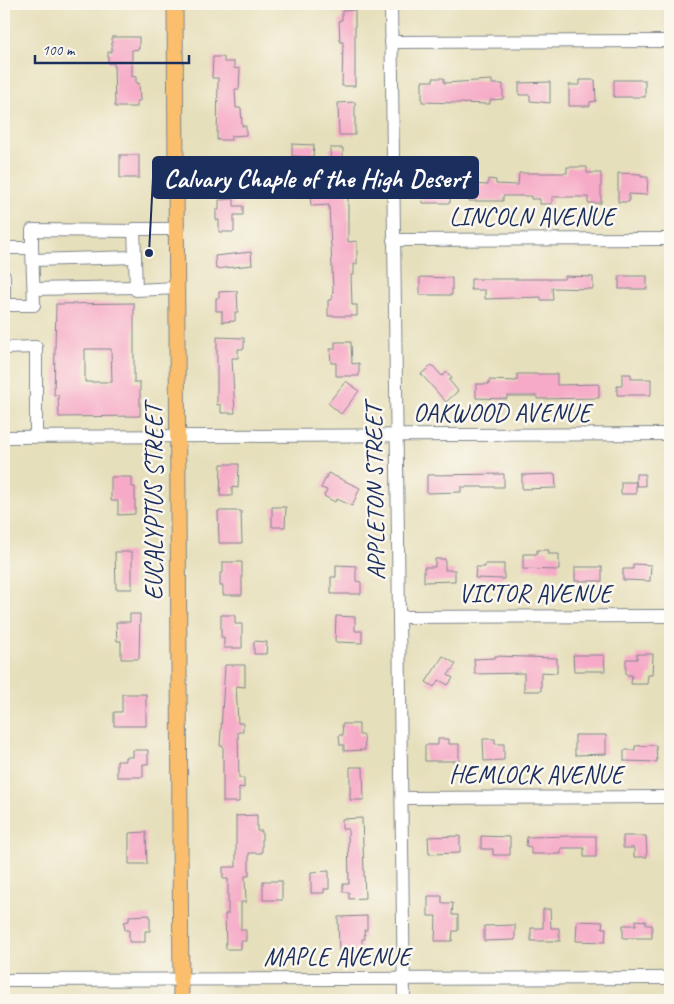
<svg xmlns="http://www.w3.org/2000/svg" width="674" height="1004" viewBox="0 0 674 1004" font-family="Caveat,sans-serif">
	<style>
		.building { fill: #f6aac7; fill-rule: evenodd }
		.lines { fill: none; stroke-linecap: round; stroke-linejoin: round }
		.minor-casing { stroke: #80878c; stroke-width: 14 }
		.major-casing { stroke: #80878c; stroke-width: 17 }
		.minor { stroke: #fff; stroke-width: 12 }
		.major { stroke: #fabe6d; stroke-width: 15 }
		.labels { text-anchor: middle; dominant-baseline: central; stroke-width: 5; stroke-linejoin: round; paint-order: stroke }
		.street-label { font-size: 25px; fill: #1b2f5e; stroke: #fbf7ec }
		.leader { fill: none; stroke: #1b2f5e; stroke-width: 2 }
		.callout-dot { fill: #1b2f5e; stroke: #fbf7ec; stroke-width: 2 }
		.callout { fill: #1b2f5e; stroke: #1b2f5e; stroke-width: 2 }
		.callout-label { font-size: 26px; text-anchor: middle; font-weight: bold; fill: #fff }
	</style>
	<rect width="100%" height="100%" fill="#fbf7ec"/>
	<filter id="ink" filterUnits="userSpaceOnUse"><feTurbulence type="fractalNoise" baseFrequency=".02" numOctaves="2"/><feDisplacementMap in="SourceGraphic" scale="10" xChannelSelector="R" yChannelSelector="G"/><feConvolveMatrix kernelMatrix="1 2 1 2 8 2 1 2 1" color-interpolation-filters="sRGB"/></filter>
	<filter id="wash" filterUnits="userSpaceOnUse"><feTurbulence type="fractalNoise" baseFrequency=".0096" numOctaves="4" result="noise"/><feDisplacementMap in="SourceGraphic" scale="20" xChannelSelector="R" yChannelSelector="G"/><feGaussianBlur stdDeviation="1.12" result="paint"/><feColorMatrix in="noise" values="0 0 0 0 0 0 0 0 0 0 0 0 0 0 0 0 0 1.4 0 .05"/><feComposite in="paint" operator="in"/></filter>
	<g filter="url(#wash)">
		<rect width="100%" height="100%" fill="#e6dfbb"/>
		<g id="blocks">
			<g class="building">
				<path d="M355 10V86H342L343 42H340L339 20H342V11Z"/>
				<path d="M112 37H139V49L132 50V77L136 76V83H139L140 101H137V107H115L114 63H108V52H112Z"/>
				<path d="M213 57H224V62H234V68L240 69 239 89H235L236 108H241L242 126H246V135L231 136V140H217L218 78H212Z"/>
				<path d="M433 78H444V83L492 80V84H503V99L490 100V104L422 102V81H433Z"/>
				<path d="M580 80H595L596 101 590 102V106H569V85H580Z"/>
				<rect x="614" y="80" width="31" height="17"/>
				<path d="M550 82V103L530 101V95H519V83Z"/>
				<path d="M355 102V135H339L338 103Z"/>
				<path d="M292 144 314 145 313 157 292 156Z"/>
				<path d="M330 148H343V162H345L346 170H348V242L357 241V264H354V275H351L352 305H357V316H328V300H332L333 289 329 205 311 206 310 194 332 193Z"/>
				<rect x="120" y="155" width="19" height="23"/>
				<path d="M567 167H587V173H601V203H588V197H552V204H540V199H531V196H503V201H469V184L488 185V179L496 180V184L518 185 519 173H567Z"/>
				<path d="M618 173 641 174V177H648L647 195 629 194V202H618Z"/>
				<path d="M450 187V203H423L422 188Z"/>
				<path d="M234 199V206H243V215H234V232H219V220H216V210H219V200Z"/>
				<path d="M251 252 252 265 216 269 215 256Z"/>
				<path d="M565 276 593 277V289L552 288 553 300H541V297L485 299V290H471V279H564Z"/>
				<rect x="619" y="276" width="28" height="13"/>
				<path d="M420 277 452 278V295H420Z"/>
				<path d="M237 291 238 312H235V321L222 322V311H216V298H219V292Z"/>
				<path d="M134 303V382H140V416L59 417 58 395H54L56 304ZM85 349H111L112 382H85Z"/>
				<path d="M217 337 244 338V349H238V358H232L235 413H221V405H217Z"/>
				<path d="M335 342H351L352 364 359 363V376H336V363H331L330 349H335Z"/>
				<path d="M432 365 442 376 447 372 452 378 449 380 458 391 446 402 421 374Z"/>
				<path d="M517 374H557V385L599 384V398L537 399V396H507V399L476 398V384H489V380L517 381Z"/>
				<path d="M622 374H631V379H651V395H617V386H622Z"/>
				<path d="M346 381 359 391 341 414 328 403Z"/>
				<path d="M221 464H239L238 488 232 487V496H220Z"/>
				<path d="M328 473 360 488 352 506 337 499 335 502 324 496 327 490 321 488Z"/>
				<path d="M504 474V487H461V492L427 493V475Z"/>
				<path d="M555 474 556 488 522 489V475Z"/>
				<rect x="636" y="474" width="9" height="12"/>
				<path d="M111 477H132V487H135V514L118 515V501H111Z"/>
				<rect x="621" y="482" width="15" height="12"/>
				<path d="M272 507H286L285 527H272Z"/>
				<path d="M218 511H241L242 543H219Z"/>
				<path d="M537 550H549L548 554H559V570L523 569V554H537Z"/>
				<path d="M115 552H132V589H116Z"/>
				<path d="M435 559H445V570H455V581L424 582V567H435Z"/>
				<path d="M223 562H242V595H223V586H220V573H223Z"/>
				<path d="M485 564H504V579L475 578 476 567H485Z"/>
				<path d="M633 564 651 565 650 581 623 580V569H633Z"/>
				<path d="M336 565 356 566V581L361 582V594H331V577H336Z"/>
				<rect x="575" y="567" width="27" height="14"/>
				<path d="M130 614H140L139 659H121V641H117L116 622H130Z"/>
				<path d="M221 615H235V624H242V648H224V637H221Z"/>
				<path d="M336 616 355 617V631H362V643L335 642Z"/>
				<path d="M254 641 267 642 266 654H254Z"/>
				<path d="M637 654H653L652 675H648L647 684H631L632 675H626V659H637Z"/>
				<path d="M573 655H604L605 671H574Z"/>
				<path d="M443 656 456 664 448 675 453 678 448 685 439 680 434 687 426 682Z"/>
				<path d="M495 656 557 658V673L541 672V691H524V673L475 674 474 659 495 658Z"/>
				<path d="M225 665H245V687L236 686 238 723H243V732H238L239 778H244V788L239 787V802H223V746H220Z"/>
				<path d="M122 694H146V726H114V712H122Z"/>
				<path d="M342 724H359V735H364L365 750 344 751V745H340L339 735H343Z"/>
				<path d="M575 735H606V754L575 755Z"/>
				<path d="M438 739H449V744H459V761H425V745H438Z"/>
				<path d="M483 739H495V744H504V760L484 761Z"/>
				<path d="M656 745 657 762 624 761V750H635V746Z"/>
				<path d="M133 750H148V764H143V777H117V761H125V757H133Z"/>
				<path d="M350 767H363L364 800H350Z"/>
				<path d="M257 815V831H262V853H249V876H245L246 902H241V930H246V941H241V949H226L225 914H228V879H223V867H236V816Z"/>
				<path d="M362 818 365 898 349 899V892H343V884H349L348 829H342V819Z"/>
				<path d="M146 832 147 864H129V833Z"/>
				<path d="M460 836V853L429 854 428 837Z"/>
				<path d="M481 836 510 837V855H493V849H481Z"/>
				<path d="M573 836H596V857H584V848H561V854H531V847L526 846 527 837Z"/>
				<path d="M623 836H646L647 857H634V848H623Z"/>
				<path d="M329 871V889H324V893H311V872Z"/>
				<rect x="263" y="881" width="19" height="19"/>
				<path d="M428 896H442V903H453L452 915H458V931H453L452 941H435L436 916H428Z"/>
				<path d="M543 909H550L551 928H559L560 941H531V928H543Z"/>
				<path d="M150 915V931H145V942H129V930H125L124 922 129 921V916Z"/>
				<path d="M367 916V930H364L365 939H362V951L339 952 338 917Z"/>
				<path d="M636 920 646 921V925H652V938H623V925H636Z"/>
				<path d="M577 921 603 922 602 928H606L605 942 576 941Z"/>
				<path d="M515 925V940L484 941V926Z"/>
			</g>
		</g>
	</g>
	<g filter="url(#ink)">
		<use href="#blocks" fill-opacity="0" stroke="#80878c" stroke-width="1"/>
		<g class="lines">
			<g class="minor-casing">
				<g id="minor">
					<path d="M391 4 404 1000"/>
					<path d="M391 42 670 41"/>
					<path d="M393 240 670 239"/>
					<path d="M4 248H32L34 305H4"/>
					<path d="M32 248V230L135 231"/>
					<path d="M135 257 136 290 177 288"/>
					<path d="M33 260 135 257 134 229H176"/>
					<path d="M4 276V305"/>
					<path d="M34 289 135 287"/>
					<path d="M4 348 36 347V436"/>
					<path d="M4 437 670 434"/>
					<path d="M400 617 670 616"/>
					<path d="M402 798 670 797"/>
					<path d="M4 980 670 978"/>
				</g>
			</g>
			<g class="major-casing">
				<path id="major" d="M175 4 181 1000"/>
			</g>
			<use href="#minor" class="minor"/>
			<use href="#major" class="major"/>
		</g>
	</g>
	<g class="labels">
		<g class="street-label">
			<text x="532" y="217">LINCOLN AVENUE</text>
			<text x="502" y="413">OAKWOOD AVENUE</text>
			<text transform="translate(375 492) rotate(-91)">APPLETON STREET</text>
			<text transform="translate(154 502) rotate(-90)">EUCALYPTUS STREET</text>
			<text x="535" y="594">VICTOR AVENUE</text>
			<text x="536" y="775">HEMLOCK AVENUE</text>
			<text x="337" y="957">MAPLE AVENUE</text>
		</g>
	</g>
	<path class="leader" d="M149 253L153 178"/>
	<circle class="callout-dot" cx="149" cy="253" r="5"/>
	<rect class="callout" x="153" y="157" width="325" height="41" rx="5"/>
	<g class="callout-label">
		<text x="316" y="187">Calvary Chaple of the High Desert</text>
	</g>
	<rect width="674" height="1004" fill="none" stroke="#fbf7ec" stroke-width="20"/>
	<path d="M35 55v8h154v-8" fill="none" stroke="#1b2f5e" stroke-width="2.5"/>
	<text x="42" y="55" font-size="15" fill="#1b2f5e" stroke="#fbf7ec" stroke-width="4" paint-order="stroke">100 m</text>
</svg>
